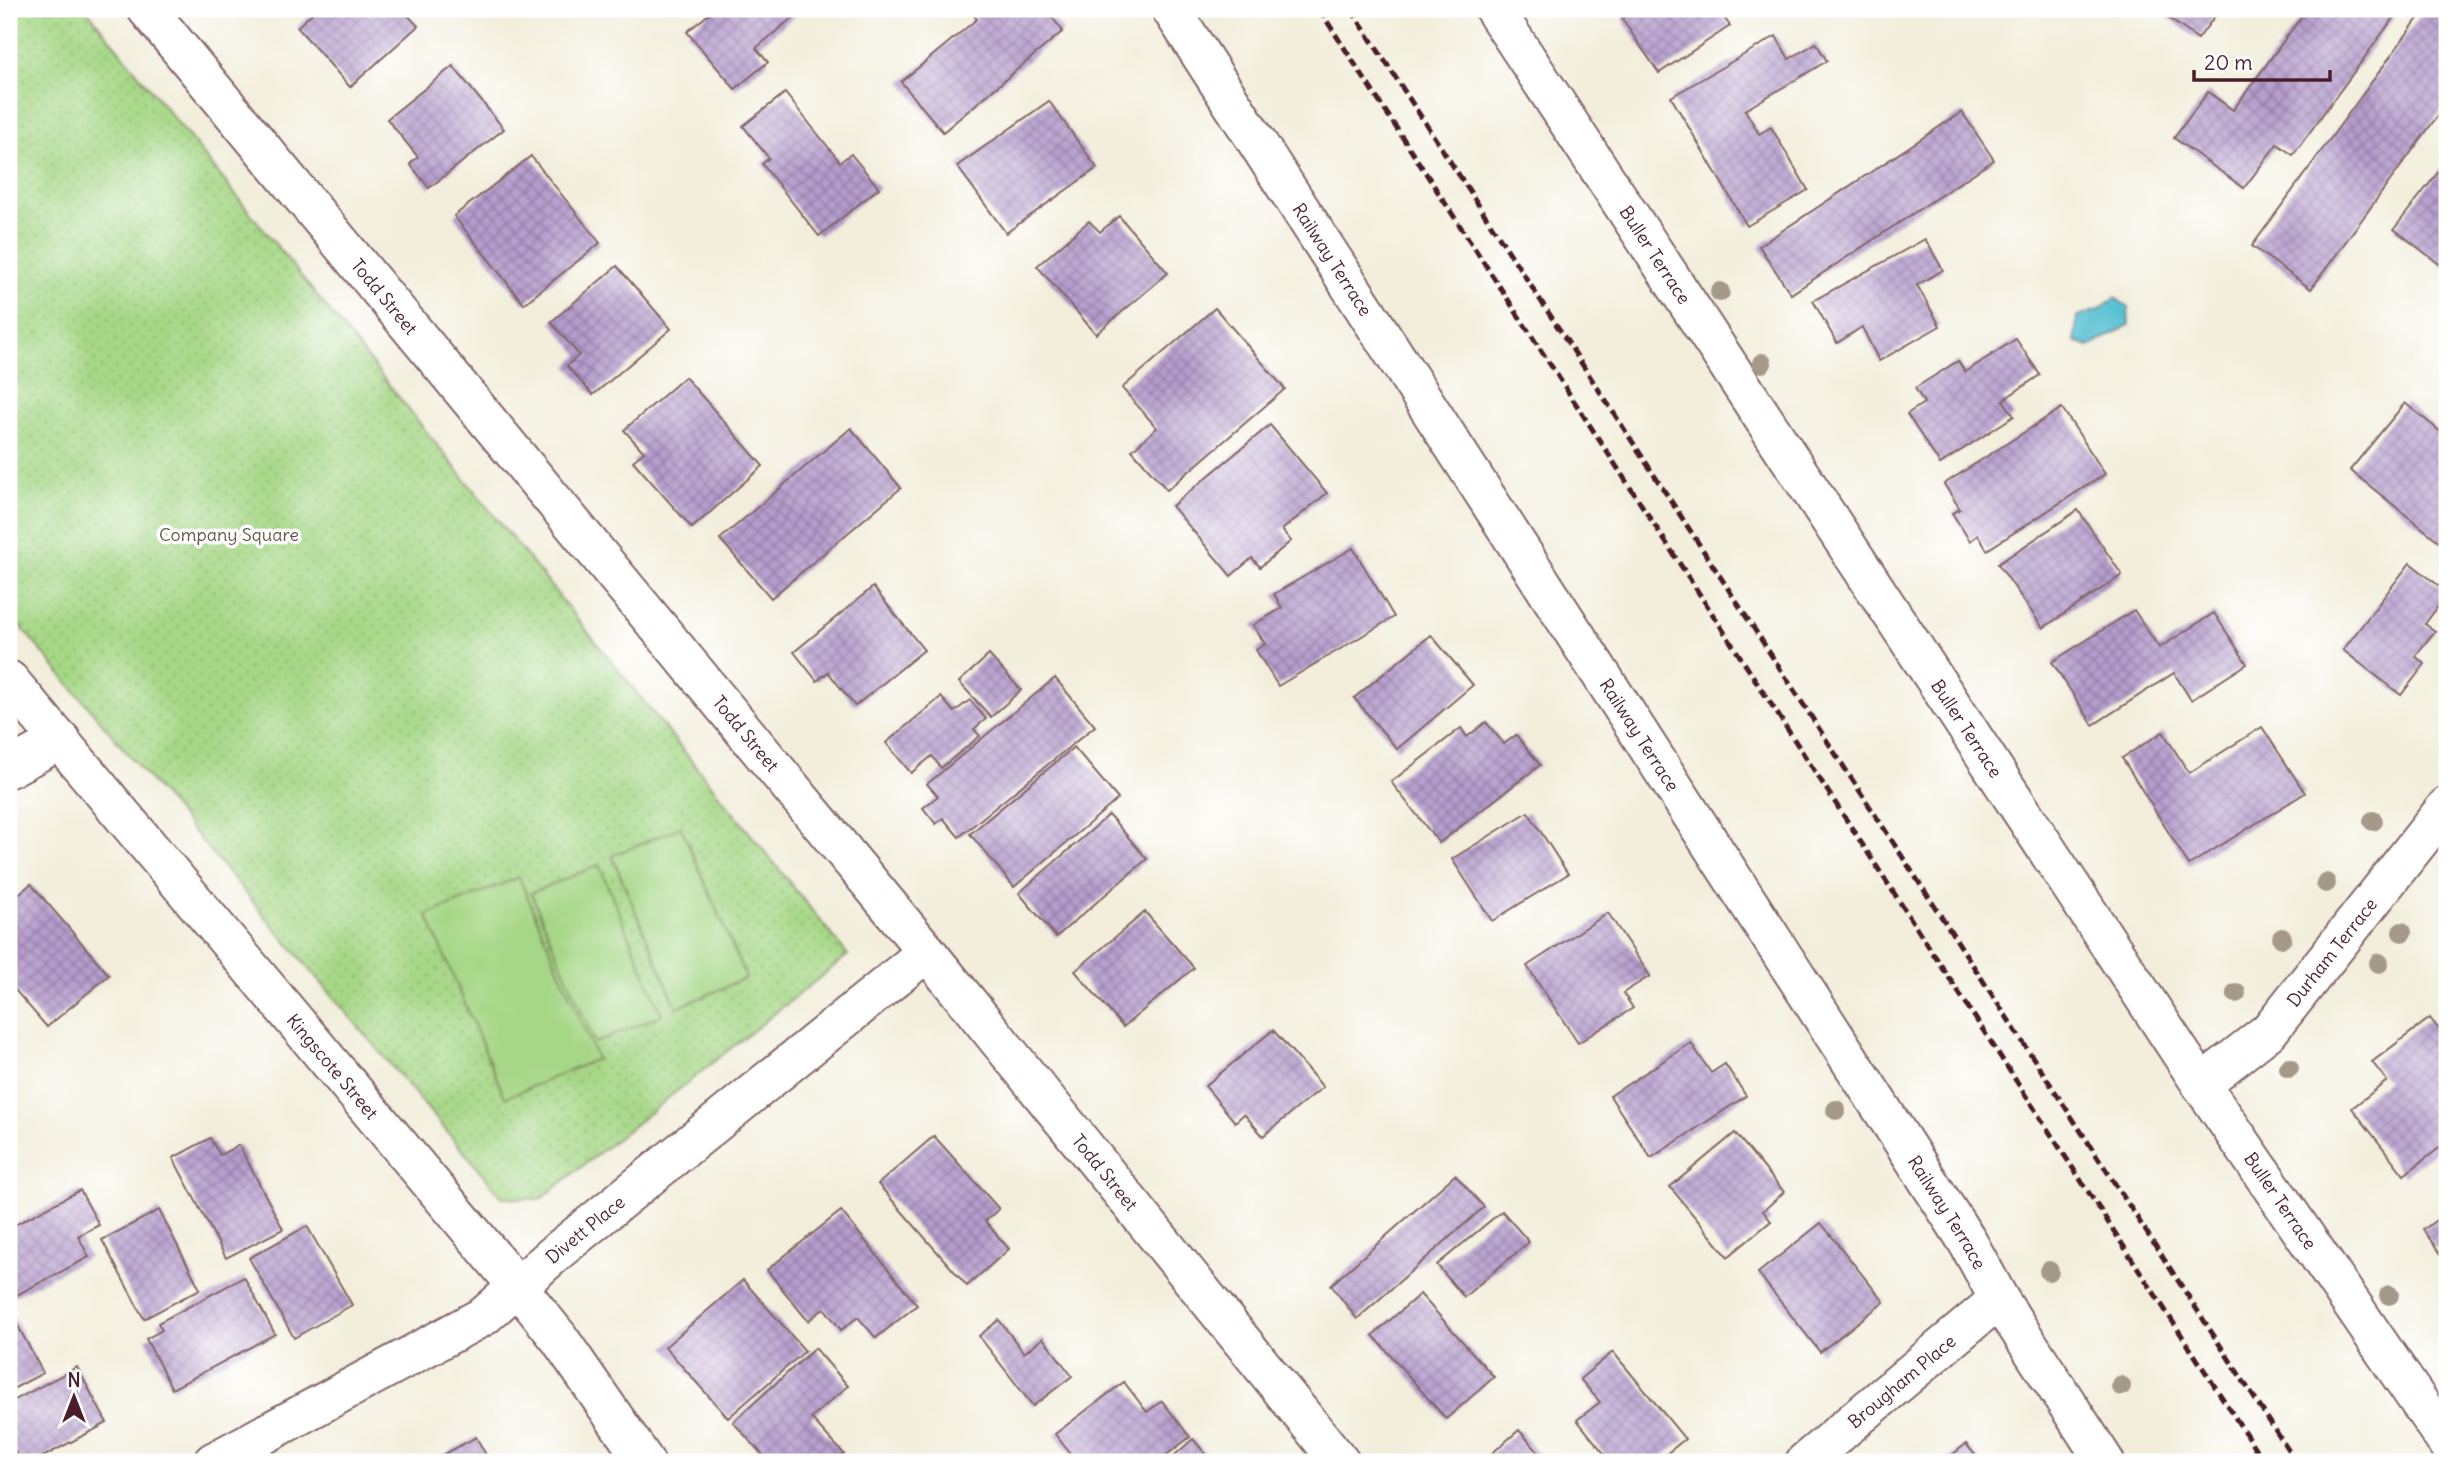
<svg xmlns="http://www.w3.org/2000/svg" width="2456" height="1471" viewBox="0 0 2456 1471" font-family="Delius,sans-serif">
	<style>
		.park { fill: url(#park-dots); stroke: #787b58; stroke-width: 2 }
		.garden { fill: #a6d786; stroke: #787b58; stroke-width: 2 }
		.water { fill: #57c0d3; stroke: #50707f; stroke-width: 2 }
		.building { fill: url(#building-cross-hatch) }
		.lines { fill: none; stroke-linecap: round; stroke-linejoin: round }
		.minor-casing { stroke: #856769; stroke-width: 42 }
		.minor { stroke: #fff; stroke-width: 38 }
		.rail { stroke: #4a1f2b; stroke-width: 5; stroke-dasharray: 10 5; stroke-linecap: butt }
		.tree { fill: #a59a89 }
		.labels { text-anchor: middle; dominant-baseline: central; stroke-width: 7; stroke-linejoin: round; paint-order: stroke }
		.street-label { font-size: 18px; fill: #4a1f2b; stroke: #fff }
		.park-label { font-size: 18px; fill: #665646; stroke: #fff }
	</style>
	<defs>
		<pattern id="park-dots" width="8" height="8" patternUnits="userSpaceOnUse" patternTransform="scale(1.75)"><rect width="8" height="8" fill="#a6d786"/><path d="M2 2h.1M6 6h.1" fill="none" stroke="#90b874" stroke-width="1.8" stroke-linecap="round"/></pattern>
		<pattern id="building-cross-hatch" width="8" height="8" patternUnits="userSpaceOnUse" patternTransform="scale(1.75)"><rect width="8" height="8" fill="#b59dcd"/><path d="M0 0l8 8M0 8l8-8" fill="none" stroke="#957fa7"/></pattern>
	</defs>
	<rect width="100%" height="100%" fill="#fff"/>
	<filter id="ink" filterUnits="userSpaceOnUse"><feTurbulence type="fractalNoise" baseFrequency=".0143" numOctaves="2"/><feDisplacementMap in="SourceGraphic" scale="14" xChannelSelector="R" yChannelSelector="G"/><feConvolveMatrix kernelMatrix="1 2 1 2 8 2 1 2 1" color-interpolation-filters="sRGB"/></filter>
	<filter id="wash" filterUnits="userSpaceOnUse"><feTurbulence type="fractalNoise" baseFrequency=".00686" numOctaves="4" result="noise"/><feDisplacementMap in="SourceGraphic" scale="28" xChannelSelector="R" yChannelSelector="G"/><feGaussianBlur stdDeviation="1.57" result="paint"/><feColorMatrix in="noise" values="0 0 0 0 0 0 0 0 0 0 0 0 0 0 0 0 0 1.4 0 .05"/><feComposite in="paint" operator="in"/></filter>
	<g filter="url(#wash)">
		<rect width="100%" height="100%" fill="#f2eedb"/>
		<path class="park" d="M18 9H86L848 955 541 1199 503 1198 9 613V14Z"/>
		<g class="garden">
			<path d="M681 827 746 978 677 1008 612 856Z"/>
			<path d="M599 865 662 1015 595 1043 531 893Z"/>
			<path d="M519 877 597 1059 505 1098 427 915Z"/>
		</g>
		<path class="water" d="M2115 298 2128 307 2129 325 2089 347 2075 341 2077 317 2098 310Z"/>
		<g id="blocks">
			<g class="building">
				<path d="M317 9H402L418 26 350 87 297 27Z"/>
				<path d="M715 9H803L756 48 768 62 735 89 687 32Z"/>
				<path d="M968 9H1034L1039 15 1046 10 1063 31 943 132 901 82 977 19Z"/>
				<path d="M1637 9H1718L1730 26 1659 73 1622 19Z"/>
				<path d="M2156 9H2220L2198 39Z"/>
				<path d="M2307 9H2400L2293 155 2277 144 2244 188 2174 138 2208 92 2233 110Z"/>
				<path d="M2425 9H2447V103L2311 289 2252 246Z"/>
				<path d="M1776 36 1789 59 1816 43 1827 61 1745 110 1759 134 1771 127 1808 190 1747 226 1671 97Z"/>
				<path d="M453 66 504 129 429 188 410 164 418 157 387 119Z"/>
				<path d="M785 93 840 162 851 154 879 188 819 236 762 164 769 158 743 126Z"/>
				<path d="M1049 101 1097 168 1006 233 957 166Z"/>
				<path d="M1962 112 1994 160 1791 294 1759 246Z"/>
				<path d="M531 156 600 243 524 304 454 216Z"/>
				<path d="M2447 161V270L2394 229Z"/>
				<path d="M1119 216 1168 273 1096 334 1037 266 1089 221 1100 232Z"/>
				<path d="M1925 239 1943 270 1917 285 1940 326 1879 361 1862 327 1837 343 1813 301Z"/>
				<path d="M617 266 671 329 593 395 567 366 579 355 551 322Z"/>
				<path d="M1215 308 1285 389 1167 490 1132 450 1157 428 1122 388Z"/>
				<path d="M2016 339 2040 375 2003 400 2014 416 1940 464 1907 414 1924 403 1915 388 1958 361 1965 372Z"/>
				<path d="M685 377 763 466 692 528 633 461 644 452 624 430Z"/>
				<path d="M2405 403 2447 437V548L2350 470Z"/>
				<path d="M2062 408 2105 474 1987 550 1978 535 1970 541 1952 513 1960 509 1944 484Z"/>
				<path d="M1270 425 1327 493 1282 530 1291 541 1260 567 1252 558 1231 576 1172 506Z"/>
				<path d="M851 428 901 488 771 598 720 539Z"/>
				<path d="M2078 510 2122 575 2043 628 1998 564Z"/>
				<path d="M1353 548 1394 617 1278 686 1256 650 1265 644 1253 625 1282 608 1274 594Z"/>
				<path d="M2410 563 2447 592V594L2425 624 2435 631 2415 656 2425 664 2401 695 2343 650Z"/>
				<path d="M873 587 924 650 855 706 828 672 817 681 794 652Z"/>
				<path d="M2134 610 2159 648 2214 613 2247 664 2191 700 2174 673 2093 725 2052 662Z"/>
				<path d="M1431 635 1473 685 1397 749 1354 698Z"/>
				<path d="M989 655 1021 690 991 717 959 682Z"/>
				<path d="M1055 678 1095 726 959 837 943 818 936 824 923 808 938 796 927 784Z"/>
				<path d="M941 697 954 712 970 700 986 719 974 729 980 736 941 768 932 756 911 773 886 743Z"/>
				<path d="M1486 722 1504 744 1516 735 1540 765 1439 843 1391 782 1461 728 1467 737Z"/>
				<path d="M2262 727 2305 793 2189 865 2122 758 2163 732 2189 773Z"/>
				<path d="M1074 747 1118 799 1014 887 970 834Z"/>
				<path d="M1528 812 1568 874 1492 921 1452 859Z"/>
				<path d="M1109 815 1147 859 1056 937 1019 893Z"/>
				<path d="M31 884 109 975 47 1027 9 983V902Z"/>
				<path d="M1145 912 1194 968 1123 1027 1075 971Z"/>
				<path d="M1608 913 1650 976 1623 993 1633 1008 1578 1043 1527 966Z"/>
				<path d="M2430 1018 2447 1040V1142L2404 1175 2352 1108 2387 1081 2372 1062Z"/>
				<path d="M1273 1030 1323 1087 1263 1136 1244 1114 1235 1122 1205 1086Z"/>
				<path d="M1691 1043 1711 1073 1725 1064 1746 1096 1651 1158 1610 1096Z"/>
				<path d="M1735 1133 1784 1192 1763 1211 1771 1221 1728 1257 1670 1187Z"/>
				<path d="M934 1136 999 1209 985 1221 1009 1249 967 1286 878 1184Z"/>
				<path d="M210 1138 220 1155 239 1145 283 1229 226 1258 173 1158Z"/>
				<path d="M1455 1175 1484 1207 1357 1319 1331 1285Z"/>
				<path d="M80 1190 99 1225 78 1236 89 1257 9 1299V1228Z"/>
				<path d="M159 1210 200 1289 144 1319 102 1240Z"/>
				<path d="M841 1211 917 1305 876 1338 858 1317 841 1330 824 1308 808 1321 767 1270Z"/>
				<path d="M1502 1211 1529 1242 1464 1297 1437 1265Z"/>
				<path d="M2447 1212V1262L2423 1230Z"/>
				<path d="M1821 1223 1884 1302 1820 1352 1758 1273Z"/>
				<path d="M307 1226 352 1305 294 1338 249 1258Z"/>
				<path d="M244 1277 275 1334 172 1389 146 1339 162 1330 158 1323Z"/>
				<path d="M743 1280 805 1351 728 1418 665 1347Z"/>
				<path d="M1420 1294 1494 1377 1446 1419 1373 1335Z"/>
				<path d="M9 1309 43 1373 9 1391Z"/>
				<path d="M999 1320 1024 1353 1043 1338 1072 1376 1033 1406 979 1336Z"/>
				<path d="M815 1348 848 1386 811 1418 844 1454 834 1462H769L733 1422Z"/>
				<path d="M1613 1352 1685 1439 1656 1462H1611L1577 1420 1600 1402 1580 1379Z"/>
				<path d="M77 1367 107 1423 33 1462H21L9 1440V1403Z"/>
				<path d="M1124 1382 1147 1412 1162 1401 1190 1437 1157 1462H1077L1055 1434Z"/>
				<path d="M1519 1430 1547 1462H1482Z"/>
				<path d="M476 1437 490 1462H430Z"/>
				<path d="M1193 1439 1211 1460 1208 1462H1167Z"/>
				<path d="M1966 1444 1981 1462H1943Z"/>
			</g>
		</g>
	</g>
	<g filter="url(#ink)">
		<use href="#blocks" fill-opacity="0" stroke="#856769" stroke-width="2"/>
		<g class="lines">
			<g class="minor-casing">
				<g id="minor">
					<path id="s1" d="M147 9 927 952 1340 1462"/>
					<path id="s2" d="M1171 9 1967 1241 1999 1299 2105 1462"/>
					<path id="s3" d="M1494 9 2201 1084 2447 1443"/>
					<path id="s4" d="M9 680 518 1287 559 1338 645 1462"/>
					<path d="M9 768 61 740"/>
					<path id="s5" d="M2201 1084 2269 1031 2447 806"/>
					<path id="s6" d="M213 1462 484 1316 559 1250 927 952"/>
					<path id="s7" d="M1805 1462 1999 1299"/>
				</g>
			</g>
			<use href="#minor" class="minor"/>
			<g class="rail">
				<path d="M1319 9 2264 1462"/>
				<path d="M1351 9 2296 1462"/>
			</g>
		</g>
		<g class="tree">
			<circle cx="1720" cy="292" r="10"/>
			<circle cx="1762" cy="363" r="10"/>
			<circle cx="2373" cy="821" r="10"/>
			<circle cx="2326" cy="883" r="10"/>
			<circle cx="2402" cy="932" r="10"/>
			<circle cx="2282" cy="938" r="10"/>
			<circle cx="2379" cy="963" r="10"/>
			<circle cx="2236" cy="993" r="10"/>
			<circle cx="2289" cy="1068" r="10"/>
			<circle cx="1836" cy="1110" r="10"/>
			<circle cx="2049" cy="1271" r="10"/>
			<circle cx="2389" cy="1295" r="10"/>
			<circle cx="2121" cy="1386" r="10"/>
		</g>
	</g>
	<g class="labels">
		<g class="street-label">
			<text stroke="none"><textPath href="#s3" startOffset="294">Buller Terrace</textPath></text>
			<text stroke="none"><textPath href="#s2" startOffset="298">Railway Terrace</textPath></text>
			<text stroke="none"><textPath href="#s1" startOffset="373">Todd Street</textPath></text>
			<text stroke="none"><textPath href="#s3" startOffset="861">Buller Terrace</textPath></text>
			<text stroke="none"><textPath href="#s1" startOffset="940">Todd Street</textPath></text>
			<text stroke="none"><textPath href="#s2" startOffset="864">Railway Terrace</textPath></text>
			<text stroke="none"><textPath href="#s5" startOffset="187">Durham Terrace</textPath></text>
			<text stroke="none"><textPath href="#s4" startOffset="504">Kingscote Street</textPath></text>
			<text stroke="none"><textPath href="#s1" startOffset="1507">Todd Street</textPath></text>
			<text stroke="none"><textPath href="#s3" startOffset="1428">Buller Terrace</textPath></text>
			<text stroke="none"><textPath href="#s2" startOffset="1432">Railway Terrace</textPath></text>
			<text stroke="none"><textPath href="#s6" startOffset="441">Divett Place</textPath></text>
			<text stroke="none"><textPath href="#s7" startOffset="126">Brougham Place</textPath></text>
		</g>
		<g class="park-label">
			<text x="229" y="534">Company Square</text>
		</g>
	</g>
	<rect width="2456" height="1471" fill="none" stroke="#fff" stroke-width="35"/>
	<g transform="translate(74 1397)" stroke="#ffffff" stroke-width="5" paint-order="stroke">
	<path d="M0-5L12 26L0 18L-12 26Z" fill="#4a1f2b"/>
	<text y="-10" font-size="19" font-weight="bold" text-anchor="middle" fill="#4a1f2b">N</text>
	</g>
	<path d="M2194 70v10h136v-10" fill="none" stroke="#4a1f2b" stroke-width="3.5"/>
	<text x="2204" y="70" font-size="21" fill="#4a1f2b" stroke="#ffffff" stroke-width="5" paint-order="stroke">20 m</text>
</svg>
